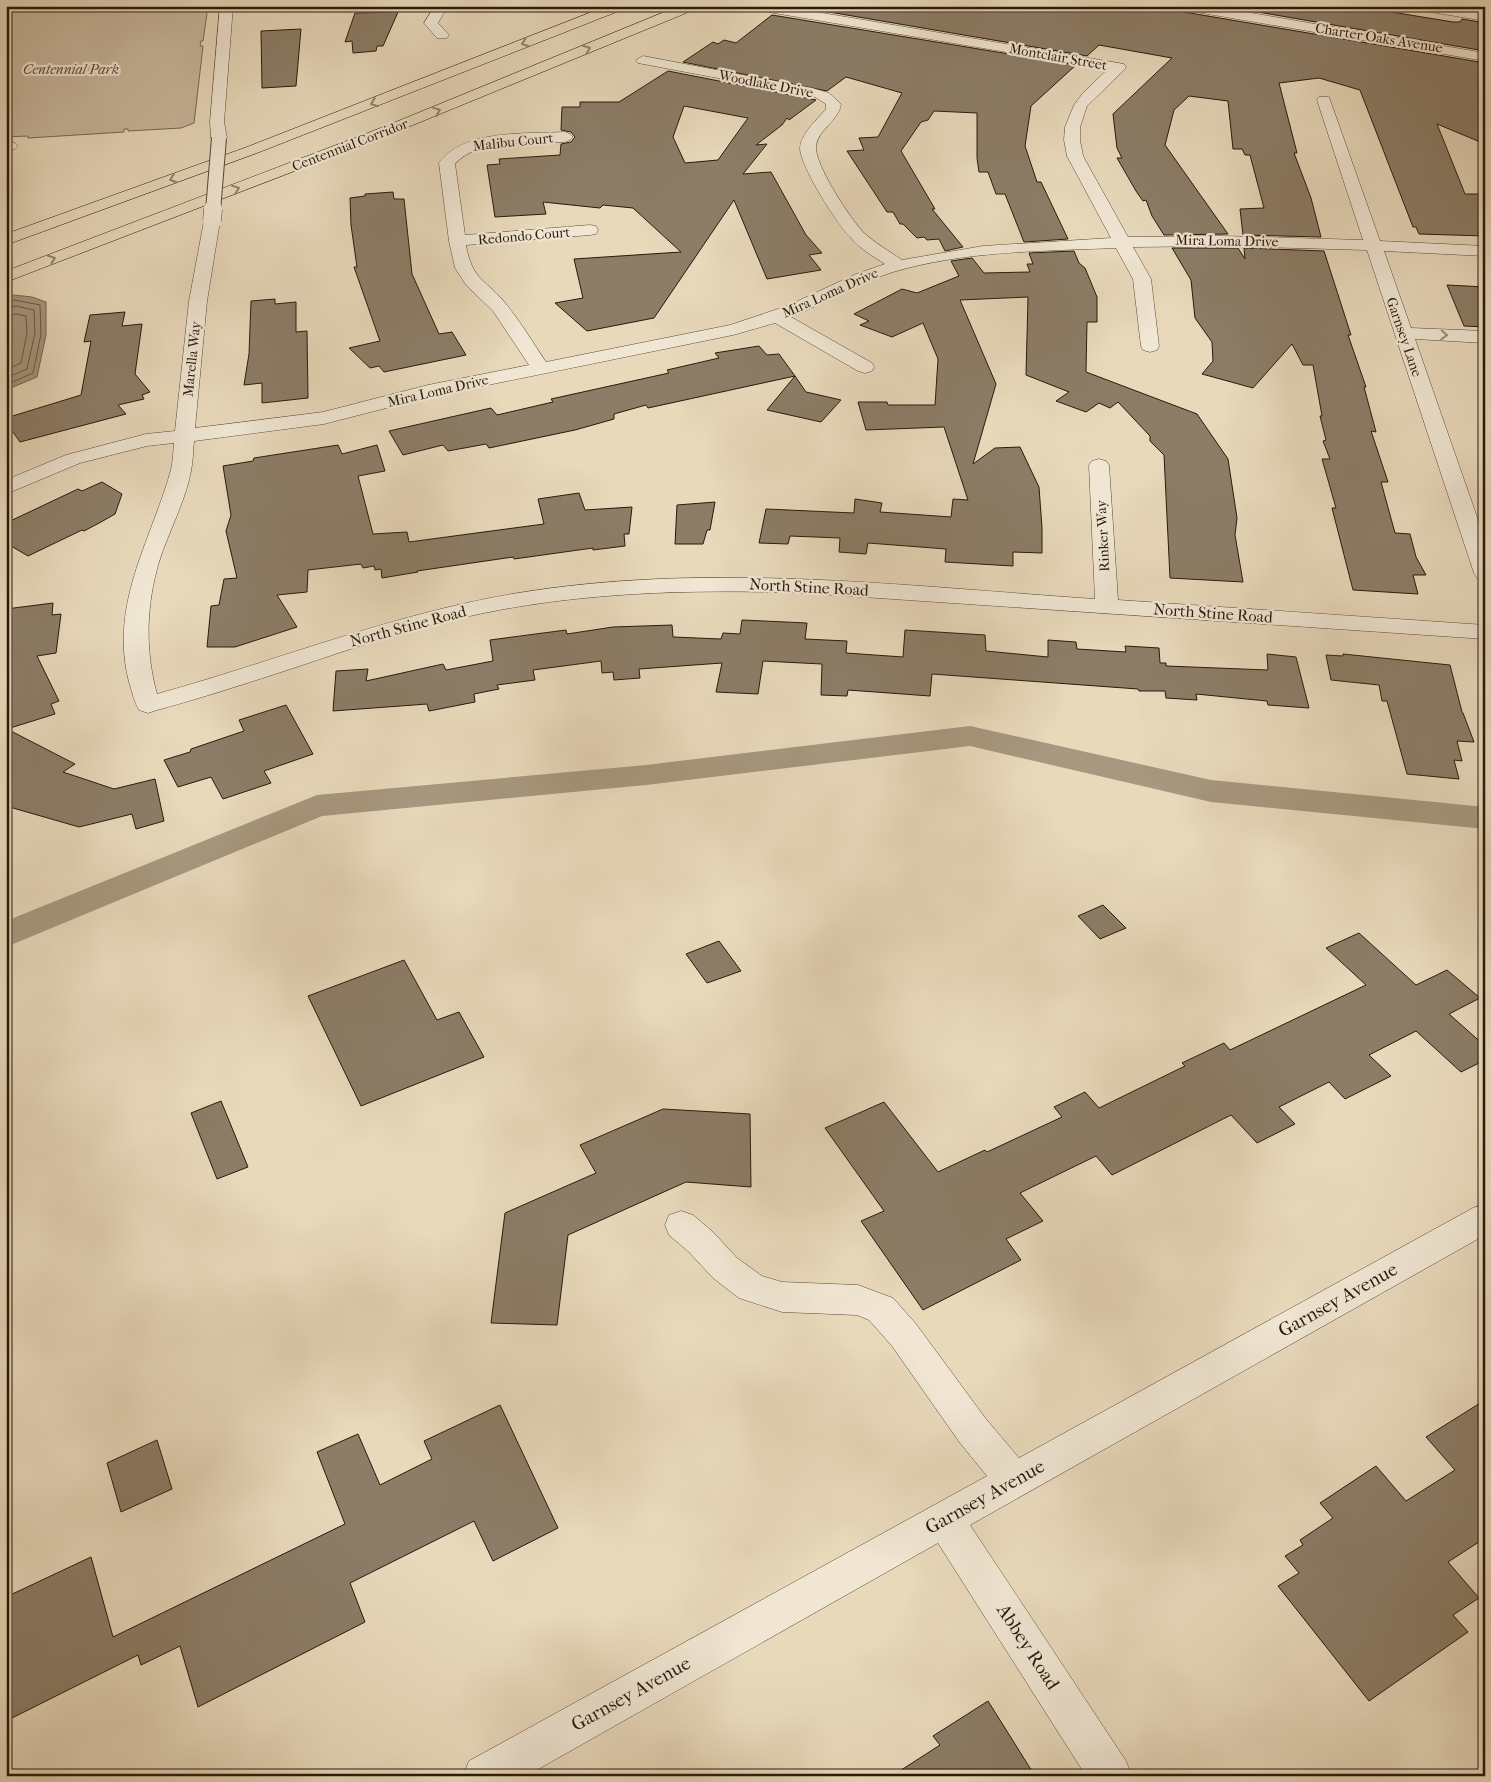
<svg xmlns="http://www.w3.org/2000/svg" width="1491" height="1782" viewBox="0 0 1491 1782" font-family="'IM FELL French Canon',serif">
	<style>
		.green { fill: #c8b89d; stroke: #786854 }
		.water { fill: #a7987f; stroke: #756551 }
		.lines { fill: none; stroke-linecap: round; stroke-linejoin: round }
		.shore { stroke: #685845; stroke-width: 1 }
		.canal { fill: #a7987f; fill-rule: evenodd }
		.building { fill: #8c7d67; stroke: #29190b; fill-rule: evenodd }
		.minor-casing { stroke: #594937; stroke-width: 1 }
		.highway-casing { stroke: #29190b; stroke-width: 1 }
		.minor { fill: #f0e6d3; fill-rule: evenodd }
		.highway { fill: #e8d9bb; fill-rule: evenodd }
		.minor-bridge-far1-casing { stroke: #594937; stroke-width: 16; stroke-linecap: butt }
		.minor-bridge-casing { stroke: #594937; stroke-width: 19; stroke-linecap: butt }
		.minor-bridge-far1 { stroke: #f0e6d3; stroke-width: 14 }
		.minor-bridge { stroke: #f0e6d3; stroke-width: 18 }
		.oneway { stroke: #92836c }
		.oneway2 { stroke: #968a79 }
		.labels { text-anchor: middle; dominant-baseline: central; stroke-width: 4.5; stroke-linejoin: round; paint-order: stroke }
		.far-street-label { font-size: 14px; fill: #29190b; stroke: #f0e6d3 }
		.far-park-label { font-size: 14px; font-style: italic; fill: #594937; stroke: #f0e6d3 }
		.street-label { font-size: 16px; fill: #29190b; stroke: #f0e6d3 }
		.near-street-label { font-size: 19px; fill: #29190b; stroke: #f0e6d3 }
	</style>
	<rect width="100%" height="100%" fill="#e8d9bb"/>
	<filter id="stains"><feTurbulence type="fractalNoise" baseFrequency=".004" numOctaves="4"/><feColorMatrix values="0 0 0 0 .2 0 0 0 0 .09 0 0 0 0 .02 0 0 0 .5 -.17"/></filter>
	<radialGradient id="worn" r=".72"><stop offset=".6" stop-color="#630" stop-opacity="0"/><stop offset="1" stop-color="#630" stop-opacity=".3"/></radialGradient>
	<path class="green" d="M208 6 203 41H201L200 46H203L194 123 181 128 128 131V129H124V132L28 138V136L6 137V7Z"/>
	<path class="water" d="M14 295 32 297 46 302V335L37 377 6 390V297Z"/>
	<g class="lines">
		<g class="shore">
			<path d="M6 302 15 300 40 305 41 334 33 373 6 385"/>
			<path d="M6 308 16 306 34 310 35 333 27 369 6 378"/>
			<path d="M6 316 16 314 26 316 27 333 21 363 6 370"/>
		</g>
		<path class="canal" d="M970 726 1211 780 1485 807V829L1211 802 970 746 646 785 322 816 6 947V921L317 795 646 765Z"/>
	</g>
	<g class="building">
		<path d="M794 6H1176L1184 12 1485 63V144L1437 124 1465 194H1485V236L1419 234 1416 227H1413L1360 90 1319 78 1279 83 1297 153H1294L1311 198 1321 237 1243 235 1240 209 1264 208 1250 155H1245L1242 149H1233L1228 101 1189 96 1174 110 1165 145 1228 234 1164 235 1152 216 1146 200 1143 201 1136 191 1117 158H1122L1117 148 1113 114 1172 58 1099 45 1087 56Z"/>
		<path d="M1223 6H1355L1453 22H1460L1462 19 1485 23V51Z"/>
		<path d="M398 12 383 46H377L376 51 353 53 352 41 345 42 355 13Z"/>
		<path d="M772 15 1076 65 1031 106 1025 146 1037 182H1041L1068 239 1024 242 1005 194H996L988 172H979L977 158V113L934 111 928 120 921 122 901 151 935 209H932L963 247 945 251 939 239 927 240 924 237 917 238 903 224H900L893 212H887L847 151 864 150 859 138 878 137 902 93 846 77 827 91 683 62 713 42 718 44 724 40 736 43Z"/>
		<path d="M301 29 296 86 262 88 261 31Z"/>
		<path d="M668 71 816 100 789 120 787 118 782 125 756 145 767 144 743 174 771 172 806 235 822 253 809 255 821 270 767 279 734 200 654 318 587 331 555 303 583 298 574 259 681 252 633 208 603 205 600 208 543 202 546 214 495 217 487 165 500 164 499 159 560 155 561 144 571 142 575 137 571 132 561 130 562 107H580V102H619ZM684 106 748 118 718 160 685 163 673 137Z"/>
		<path d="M393 192 394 199H404L412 274 439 334 452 332 466 355 384 372 379 366 370 368 349 348 380 341 354 267H357L351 225 350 198 365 196V194Z"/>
		<path d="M1172 248H1238L1245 259 1244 248 1324 251 1351 335H1348L1366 387H1364L1376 432 1371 431 1388 482H1381L1395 533 1410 534 1416 557 1426 575H1413L1418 594 1353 590 1332 508H1336L1322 459H1330L1323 441 1326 440 1320 416H1322L1313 365H1303L1292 344 1253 388 1202 374 1213 361 1212 342 1195 318 1191 280Z"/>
		<path d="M1074 251 1079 263 1085 268 1097 297V322H1087L1086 372 1197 414 1228 459 1237 518 1235 535 1243 582 1170 578 1164 455 1150 441V436L1118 402 1110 408 1099 403 1086 412 1056 401 1069 392 1026 375 1028 297 960 300 996 384 973 464 995 448 1020 447 1039 487 1042 528V553L1013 552V566L945 562 946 549 868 543 866 554 839 552 840 538 790 536 788 544 759 543 766 509 854 513 855 499 882 503 880 512 951 517 953 499 968 500 944 427 866 430 858 402H887L888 405H935L938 359 923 323 892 337 860 325 869 321 854 314 902 289 917 293 959 276 951 261 972 258 984 273 1030 272 1027 264H1033L1029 253Z"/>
		<path d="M1447 285 1485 287V327L1464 326Z"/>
		<path d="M275 299V304L296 302V332L307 331 308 398 262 403V383L244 385 249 354 251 301Z"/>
		<path d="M125 312 122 326 142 324 135 374 150 392 142 395 144 399 118 405 126 414 20 442 6 422V418L81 395 91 341 84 342 90 315Z"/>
		<path d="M759 346 767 355 779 354 795 376 648 408 646 405 614 414V419L575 430 489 448 486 444 448 451 443 445 403 455 389 431 491 408 497 415 553 402 551 399 669 373 667 370 719 358 715 353Z"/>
		<path d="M795 376 806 392 841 400 821 422 767 410Z"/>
		<path d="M338 445 342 454 377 445 385 471 358 476 373 534 407 532 409 542 544 524 538 499 579 493 585 510 632 507 629 534H624L625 546 593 550V548L514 559 513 557 417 571 418 572 382 578 381 569 375 570 374 566 363 568 361 564 308 570 307 592 277 595 297 627 235 647H207L211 606 219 605 224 579 237 578 226 531 231 515 223 466 253 461 254 458Z"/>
		<path d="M102 482 122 494 115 514 101 522 84 531 82 530 28 556 6 543V523L78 489 82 491Z"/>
		<path d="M715 502 710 530H707L703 544H675L677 505Z"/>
		<path d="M53 603 52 615 61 614 56 653 37 656 59 701 51 704 55 714 7 729 75 764 63 772 114 789 155 779 164 821 136 829 132 814 79 827 6 806V609Z"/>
		<path d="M742 620 807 623 805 639 847 641 846 653 903 657 905 630 985 635 986 651 1048 657V640L1076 642 1077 649 1126 652 1125 646 1159 648 1160 663H1166V666L1268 670 1267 654 1296 657 1309 708 1268 705 1267 701 1196 694 1197 700 1166 698 1165 691H1139L1138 689 932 674 930 696 848 690 847 696 821 695 822 664 763 661 758 694 716 692 722 663 639 669 640 678 614 680 613 672 602 673 601 661 533 670 535 680 497 685 499 689 474 694 475 702 429 711 427 704 333 711 336 671 368 669 366 681 443 664 446 670 493 661 490 640 566 630 567 634 613 627 672 625 673 637 721 639 723 633 740 634Z"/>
		<path d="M1343 654 1450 665 1462 712 1463 713 1474 742 1457 741 1462 761 1454 760 1459 779 1407 774 1387 701H1382L1379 685 1331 680 1326 655 1343 656Z"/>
		<path d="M286 705 313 754 264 771 271 783 223 799 211 777 178 787 164 760 190 752 191 749 244 731 239 720Z"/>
		<path d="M1103 905 1126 928 1100 939 1078 916Z"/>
		<path d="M1359 933 1416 985 1447 970 1480 998 1449 1014 1485 1046V1060L1461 1072 1416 1031 1369 1055 1391 1076 1345 1099 1329 1082 1279 1107 1295 1124 1257 1143 1231 1115 1112 1175 1096 1156 1020 1193 1043 1221 1006 1239 1021 1260 923 1310 861 1221 884 1211 825 1128 884 1102 938 1172 985 1150 987 1152 1062 1117 1054 1107 1085 1092 1099 1108 1185 1066 1182 1063 1224 1043 1230 1050 1366 985 1326 948Z"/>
		<path d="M719 941 741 971 707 983 686 954Z"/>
		<path d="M404 960 437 1020 459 1012 484 1057 361 1106 308 996Z"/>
		<path d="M221 1101 248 1167 217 1179 191 1113Z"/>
		<path d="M663 1109 750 1114 751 1187 686 1182 568 1235 557 1325 491 1323 505 1213 596 1173 580 1145Z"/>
		<path d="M1485 1400V1538L1448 1562 1479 1598 1453 1615 1468 1632 1369 1701 1278 1586 1299 1573 1285 1556 1303 1545 1300 1540 1333 1518 1320 1503 1376 1466 1406 1501 1455 1470 1426 1437Z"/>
		<path d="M500 1405 558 1528 493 1561 474 1521 350 1583 365 1622 198 1707 180 1646 141 1665 138 1655 6 1721V1597L91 1557 113 1637 345 1524 317 1452 358 1434 380 1485 432 1459 424 1441Z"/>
		<path d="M157 1440 172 1489 121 1512 107 1463Z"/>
		<path d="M988 1701 1035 1776H892L940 1745 933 1736Z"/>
	</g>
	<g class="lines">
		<g class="minor-casing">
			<g id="minor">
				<path d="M220 6H233L224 122 227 138 224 141H214L211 138 210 122Z"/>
				<path d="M435 6H448L438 23 449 35 447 38H437L424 23Z"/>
				<path d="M769 6H781L1124 64 1126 67 1124 70 1087 106 1080 127V140L1083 156 1128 237 1222 236 1363 240 1317 100 1319 97H1329L1380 241 1485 246V256L1384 251 1411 328 1485 331V343L1415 339 1485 540V580L1477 578 1474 573 1367 250 1222 246 1133 247 1151 279 1159 346 1157 350 1150 352 1143 350 1141 346 1133 279 1116 248C1042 251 964 251 893 272 857 283 826 303 791 317L872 363 874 367 872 371 865 373 858 371 775 323 733 335 429 397 324 424 194 441C193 451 193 461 191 471 186 500 168 533 159 562 146 606 145 650 157 694 276 661 390 615 512 594 705 561 902 586 1095 599L1089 465 1092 461 1099 459 1106 461 1109 465 1118 600 1485 625V639L804 593C690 589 576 592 465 617 398 631 334 655 269 676 232 688 194 700 157 710L148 713 139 710C134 702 132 691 129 682 109 605 150 543 170 473 173 464 173 453 174 443L147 446 80 463 6 494V480L66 455 146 434 175 431 189 301 204 221 206 217H218L220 221 207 301 195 428 323 412 428 385 529 365 493 311 466 285 455 268 449 241 439 163C463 129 528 134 565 132L570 134 573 137 570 140 565 142C533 143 477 138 455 164L465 235 590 225 596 226 598 230 596 234 590 235 466 245C472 281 487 280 506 304 521 322 533 343 546 362L730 325 787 306 856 274 885 264C873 256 860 249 851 238 837 224 800 166 800 148 801 133 817 120 826 109V104L815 97 803 94 638 63 636 60 643 56 812 88 829 93 841 104C839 121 818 129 816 146 814 164 851 220 864 233 875 243 889 251 902 260L983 246 1111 238 1067 156 1064 140 1065 127 1074 105 1083 93 1108 69 774 13 769 12 767 9Z"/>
				<path d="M1178 6H1210L1485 53V61L1184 10Z"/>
				<path d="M1413 6H1463L1462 9 1485 13V21L1419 10Z"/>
				<path d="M6 141 15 143 18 146 15 149 6 151Z"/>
				<path d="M1485 1204V1235L970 1525 1126 1761 1132 1776H1086L938 1543 526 1776H463L469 1761 987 1476 960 1443 892 1346 869 1320 857 1315 782 1312 739 1298 713 1278 689 1252 669 1235 665 1225 669 1215 681 1211 693 1215 713 1232 737 1258 762 1276 782 1282 858 1285 893 1298 916 1324 986 1419 1019 1458 1473 1208Z"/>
			</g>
		</g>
		<g class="highway-casing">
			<g id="highway">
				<path d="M607 6H625L624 9 257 153 6 245V234L247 147Z"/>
				<path d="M679 6H697L696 9 396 132 6 282V271L386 126Z"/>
			</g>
		</g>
		<use href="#minor" class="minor"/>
		<use href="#highway" class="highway"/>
		<g class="minor-bridge-far1-casing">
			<path id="minor-bridge-far1" d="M213 211 219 138"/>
		</g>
		<g class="minor-bridge-casing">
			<path id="minor-bridge" d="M212 221 213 209"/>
		</g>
		<use href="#minor-bridge-far1" class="minor-bridge-far1"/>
		<use href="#minor-bridge" class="minor-bridge"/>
	</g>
	<defs><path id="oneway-chevron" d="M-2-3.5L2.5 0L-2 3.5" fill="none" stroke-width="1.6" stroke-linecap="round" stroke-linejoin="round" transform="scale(1.25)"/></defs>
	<g class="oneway">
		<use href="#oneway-chevron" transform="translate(525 43) rotate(159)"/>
		<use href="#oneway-chevron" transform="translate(587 49) rotate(-22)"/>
		<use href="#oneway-chevron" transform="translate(374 103) rotate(159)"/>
		<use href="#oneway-chevron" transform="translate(437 111) rotate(-22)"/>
		<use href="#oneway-chevron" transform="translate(173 179) rotate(160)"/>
		<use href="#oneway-chevron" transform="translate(236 189) rotate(-21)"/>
		<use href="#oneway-chevron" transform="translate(52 259) rotate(-21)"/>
	</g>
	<use class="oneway2" href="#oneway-chevron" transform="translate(1444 335) rotate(3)"/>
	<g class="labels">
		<g class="far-street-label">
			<text transform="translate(1379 38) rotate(9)">Charter Oaks Avenue</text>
			<text transform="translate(1058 57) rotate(10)">Montclair Street</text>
			<text transform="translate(766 84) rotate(11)">Woodlake Drive</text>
			<text transform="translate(513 142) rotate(-6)">Malibu Court</text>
			<text transform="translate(350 145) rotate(-21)">Centennial Corridor</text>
			<text transform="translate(524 236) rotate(-5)">Redondo Court</text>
			<text transform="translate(1227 241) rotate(1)">Mira Loma Drive</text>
			<text transform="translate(830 293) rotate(-24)">Mira Loma Drive</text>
			<text transform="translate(1404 337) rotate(71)">Garnsey Lane</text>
			<text transform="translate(192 359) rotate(-84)">Marella Way</text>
			<text transform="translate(438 391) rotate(-13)">Mira Loma Drive</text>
			<text transform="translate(1103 536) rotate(-93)">Rinker Way</text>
		</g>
		<g class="far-park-label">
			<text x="71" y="69">Centennial Park</text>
		</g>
		<g class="street-label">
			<text transform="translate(809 587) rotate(3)">North Stine Road</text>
			<text transform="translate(1213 613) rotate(4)">North Stine Road</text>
			<text transform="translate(408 626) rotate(-15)">North Stine Road</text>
		</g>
		<g class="near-street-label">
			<text transform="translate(1338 1300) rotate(-29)">Garnsey Avenue</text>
			<text transform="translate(985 1497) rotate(-29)">Garnsey Avenue</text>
			<text transform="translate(1028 1647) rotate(57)">Abbey Road</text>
			<text transform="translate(631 1694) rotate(-29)">Garnsey Avenue</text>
		</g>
	</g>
	<rect width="1491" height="1782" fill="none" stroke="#e8d9bb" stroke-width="25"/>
	<rect x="8" y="8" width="1476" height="1767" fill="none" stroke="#29190b" stroke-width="2.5"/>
	<rect x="12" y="12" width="1466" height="1757" fill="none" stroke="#29190b"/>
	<rect width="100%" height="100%" filter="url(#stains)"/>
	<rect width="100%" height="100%" fill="url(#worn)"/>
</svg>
